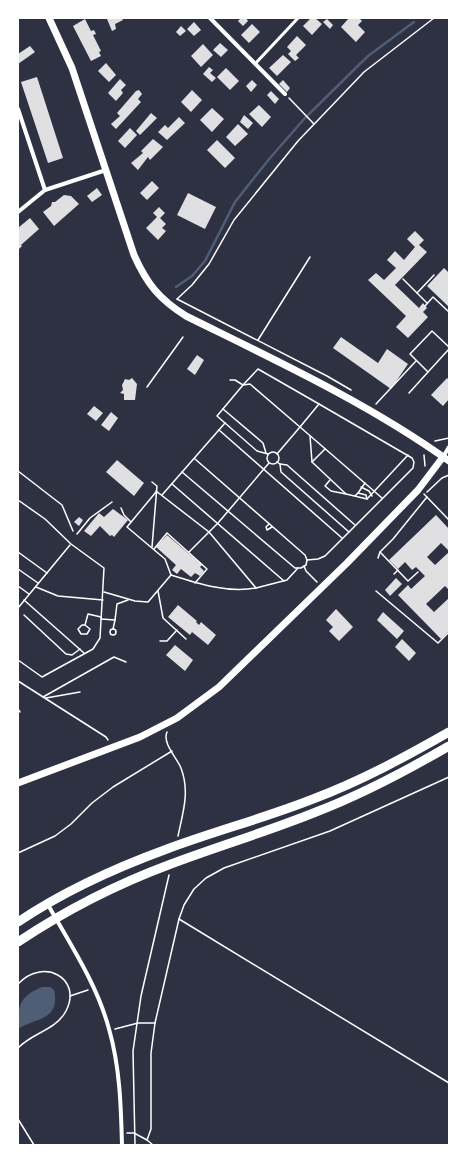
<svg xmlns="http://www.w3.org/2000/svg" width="467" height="1163" viewBox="0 0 467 1163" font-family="'Varela Round',sans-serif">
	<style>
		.water { fill: #4f5d75 }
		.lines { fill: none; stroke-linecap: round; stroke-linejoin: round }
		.stream { stroke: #4f5d75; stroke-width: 2.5 }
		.building { fill: #e0e0e3 }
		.path { stroke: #fff; stroke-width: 1.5 }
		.service { stroke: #fff; stroke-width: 3 }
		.minor { stroke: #fff; stroke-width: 4 }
		.tertiary { stroke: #fff; stroke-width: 7 }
		.primary { stroke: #fff; stroke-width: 9 }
	</style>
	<rect width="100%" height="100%" fill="#2d3142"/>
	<path class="water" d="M42 987H50L54 990C61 1021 34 1018 18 1029 18 1005 19 997 42 987Z"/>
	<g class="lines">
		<path class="stream" d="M176 287 192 276 205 261 235 202 270 158 305 118 368 56 414 22"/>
	</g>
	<g class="building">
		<path d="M122 18 123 20 115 24 116 29 112 31 107 19Z"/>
		<path d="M241 18H246L248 21 243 26 238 21Z"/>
		<path d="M311 18H315L322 24 312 35 303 26Z"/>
		<path d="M349 18H359L362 21 358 25 365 32 356 42 341 27Z"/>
		<path d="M85 19 91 31 94 30 96 34 93 35 101 51 99 52 101 56 91 61 73 26Z"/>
		<path d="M327 19 333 25 330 29 323 22Z"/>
		<path d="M194 22 201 30 194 36 187 29Z"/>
		<path d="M252 24 260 32 249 43 241 35Z"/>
		<path d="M181 26 186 31 180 36 176 32Z"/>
		<path d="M297 36 306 45 296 55 299 58 295 61 288 54 291 51 287 47Z"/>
		<path d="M220 43 228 50 221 57 213 50Z"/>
		<path d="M203 44 213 55 201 67 191 56Z"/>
		<path d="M30 46 35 52 18 64V54Z"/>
		<path d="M283 55 291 62 277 76 269 68Z"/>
		<path d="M106 63 116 75 109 82 98 71Z"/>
		<path d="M209 67 213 70 210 73 216 78 212 82 203 74Z"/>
		<path d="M226 68 239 81 230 90 217 77Z"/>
		<path d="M37 77 63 158 48 163 21 82Z"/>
		<path d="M120 79 126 85 121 90 123 93 116 101 108 93Z"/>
		<path d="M252 80 257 85 251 92 246 86Z"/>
		<path d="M283 80 290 88 287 92 279 84Z"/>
		<path d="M139 90 142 94 138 99 141 102 116 129 111 124 120 116 117 113 136 91Z"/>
		<path d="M192 90 202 100 191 112 181 102Z"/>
		<path d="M271 91 279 99 275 104 267 95Z"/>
		<path d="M259 105 271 117 262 127 249 114Z"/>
		<path d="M212 108 224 119 212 132 200 120Z"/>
		<path d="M151 113 157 118 140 135 136 131Z"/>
		<path d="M244 115 253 123 248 129 240 122Z"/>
		<path d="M179 117 185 123 167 140 158 132 165 125 168 128Z"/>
		<path d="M238 124 248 134 235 146 226 137Z"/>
		<path d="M130 128 137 135 125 148 118 141Z"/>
		<path d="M153 139 163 147 150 160 148 157 138 170 131 163 143 153 141 151Z"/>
		<path d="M217 140 235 158 225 168 207 150Z"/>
		<path d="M152 181 159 188 147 200 140 193Z"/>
		<path d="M97 188 102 195 92 202 87 196Z"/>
		<path d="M188 193 216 207 205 229 177 215Z"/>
		<path d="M64 195 71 196 79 204 54 226 43 212 51 206 52 202H55Z"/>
		<path d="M159 207 165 213 160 218 166 224 162 228 166 231 158 240 146 228 157 217 153 213Z"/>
		<path d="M30 218 39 229 21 245 22 246 18 250V228Z"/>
		<path d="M415 231 424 240 419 245 427 252 395 285 419 308 423 303 427 308 423 312 428 317 408 338 396 327 406 316 368 280 376 273 384 280 396 268 387 260 395 251 404 260 415 247 407 239Z"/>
		<path d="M444 268 449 273V307L427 286Z"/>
		<path d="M341 337 378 363 387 349 408 364 391 389 333 348Z"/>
		<path d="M197 355 204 360 195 375 187 369Z"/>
		<path d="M132 378 137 384 135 400H124V394L120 393 123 390 122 385 125 379 129 380Z"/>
		<path d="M447 378 449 380V399L443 406 431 395Z"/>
		<path d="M94 406 103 413 96 421 87 414Z"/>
		<path d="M111 412 118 418 109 431 101 425Z"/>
		<path d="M117 460 144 483 134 496 106 472Z"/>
		<path d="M113 509 128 520 114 537 112 535 110 536 100 526 91 536 84 531 99 513 104 517Z"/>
		<path d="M436 515 449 529V551L441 543 427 557 435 565 449 552V590L445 586 426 604 434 612 449 598V631L441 639 398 595 408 585 411 589 425 576 416 567 412 570 405 562 398 569 389 560Z"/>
		<path d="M79 517 83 520 79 526 74 522Z"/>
		<path d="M167 535 202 565 200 567 204 571 200 576 195 573 191 577 181 569 177 574 172 570 176 565 156 547Z"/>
		<path d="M396 578 402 584 390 596 385 590Z"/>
		<path d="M178 605 197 621 196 622 199 625 201 622 216 635 208 645 192 632 190 635 168 617Z"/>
		<path d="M336 609 353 627 339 641 329 631 333 627 326 620Z"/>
		<path d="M383 612 404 631 397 639 377 620Z"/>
		<path d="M402 639 416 653 409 661 395 647Z"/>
		<path d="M175 645 193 660 185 671 166 655Z"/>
	</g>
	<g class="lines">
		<g class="path">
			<path d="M289 98 314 124"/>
			<path d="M403 279 427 303"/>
			<path d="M417 293 434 275"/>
			<path d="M177 299 192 285 209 264 234 220 298 141 364 72 434 18"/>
			<path d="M177 299 327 376 351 390"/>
			<path d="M425 306 433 297 449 312"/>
			<path d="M258 340 310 257"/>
			<path d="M449 347 432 331 410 354 428 372 449 349"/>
			<path d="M230 380H235L243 385 258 369 319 404"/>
			<path d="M147 387 183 337"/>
			<path d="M409 393 428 372"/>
			<path d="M376 404 416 361"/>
			<path d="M223 409 263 443 266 453"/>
			<path d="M219 430 342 538"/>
			<path d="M310 436 312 462"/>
			<path d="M435 441 449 438"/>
			<path d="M325 449 312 462 346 494 367 499 366 495 358 493 355 496"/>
			<circle cx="273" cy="458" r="6"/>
			<path d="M268 454 257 451 217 416 243 385 250 384 300 427 277 454"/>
			<path d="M424 455 425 466"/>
			<path d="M277 462 280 464 287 465 355 525"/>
			<path d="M280 464 281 472 349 532"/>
			<path d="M18 471 62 505 73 531"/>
			<path d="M182 472 295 568H301L306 565 307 560 305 555 195 459"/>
			<path d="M330 480 325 486 331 491 346 494"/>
			<path d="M152 482 157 486 152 547"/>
			<path d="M172 484 284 581"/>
			<path d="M361 487 369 491 372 496"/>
			<path d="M156 491 209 532 256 588 287 580 298 568"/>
			<path d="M156 492 127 527 165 559 171 575"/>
			<path d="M427 492 442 478 449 475"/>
			<path d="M358 493 365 483"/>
			<path d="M424 494 449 520"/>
			<path d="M162 495 225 423"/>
			<path d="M367 499 408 455"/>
			<path d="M18 500 45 519 71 544 104 568 100 638 93 649 42 677 18 660"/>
			<path d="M121 508 124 515 131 522"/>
			<path d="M269 524 266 527 267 530 272 527"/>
			<path d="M77 534 90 518 112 502"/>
			<path d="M154 549 167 533 207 569 195 583"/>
			<path d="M18 552 47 573"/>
			<path d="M189 552 218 523 269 463"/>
			<path d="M378 558 380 552"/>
			<path d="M307 560 318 559 325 556 413 468 414 462 412 458 319 404 300 427 382 498"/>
			<path d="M304 566 306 571 317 582"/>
			<path d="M18 569 38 583"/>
			<path d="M418 572 408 581 380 552 393 539 427 497"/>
			<path d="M394 574 398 570"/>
			<path d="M18 586 29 594"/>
			<path d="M36 587 58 596 103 600"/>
			<path d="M158 591 163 618 186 639"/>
			<path d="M376 591 438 643 449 632"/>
			<path d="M104 592 135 601 148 602 171 575C199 584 227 593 256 588"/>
			<path d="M24 600 84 653"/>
			<path d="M18 608 70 545"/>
			<path d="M24 615 66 654 72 655 80 649"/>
			<path d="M101 619 115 620 113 629"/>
			<path d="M115 620 117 604 128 600"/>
			<path d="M85 625 90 629 87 634H81L78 629 82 625H85L88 614 101 617"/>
			<circle cx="113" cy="632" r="3"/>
			<path d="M160 641H167L177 630"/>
			<path d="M18 681 106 737 108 740"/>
			<path d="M43 697 114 657 126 662"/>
			<path d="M46 698 80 692"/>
			<path d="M18 709 20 712"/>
			<path d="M167 732C162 743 177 758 181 768 190 792 183 812 178 836"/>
			<path d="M18 853 55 836 71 824 92 803 113 787 172 751"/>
			<path d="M179 919 449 1083"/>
			<path d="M18 984C43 957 83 978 66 1011 56 1030 32 1033 18 1048"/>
			<path d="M70 996 88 990"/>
			<path d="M115 1029 138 1023H155"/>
			<path d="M18 1119 34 1145"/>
			<path d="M127 1133H134L147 1140 151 1129V1053L155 1023 179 919 184 905 194 889 206 878 224 868 330 831 449 777"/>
			<path d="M147 1140 153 1145"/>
			<path d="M135 1145 133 1051 141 996 169 875"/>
		</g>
		<path class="service" d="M255 64 298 18"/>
		<g class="minor">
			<path d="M210 18 285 94"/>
			<path d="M18 109 45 190"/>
			<path d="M18 212 45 190 106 170"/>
			<path d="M443 457 449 447"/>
			<path d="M47 903C70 944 97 984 109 1029 120 1067 121 1107 122 1145"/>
		</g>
		<g class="tertiary">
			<path d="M49 18 72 68 134 255C147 284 159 299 186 316 275 360 368 403 449 461"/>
			<path d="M18 783 140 737 177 718 219 687 347 563 418 490 443 457"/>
		</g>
		<g class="primary">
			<path d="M18 922C64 891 115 868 167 849 215 831 265 818 313 799 361 781 405 757 449 732"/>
			<path d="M18 942C66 910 117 884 171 864 219 846 269 831 316 812 363 794 406 771 449 746"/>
		</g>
	</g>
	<rect width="467" height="1163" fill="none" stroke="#ffffff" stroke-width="38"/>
</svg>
